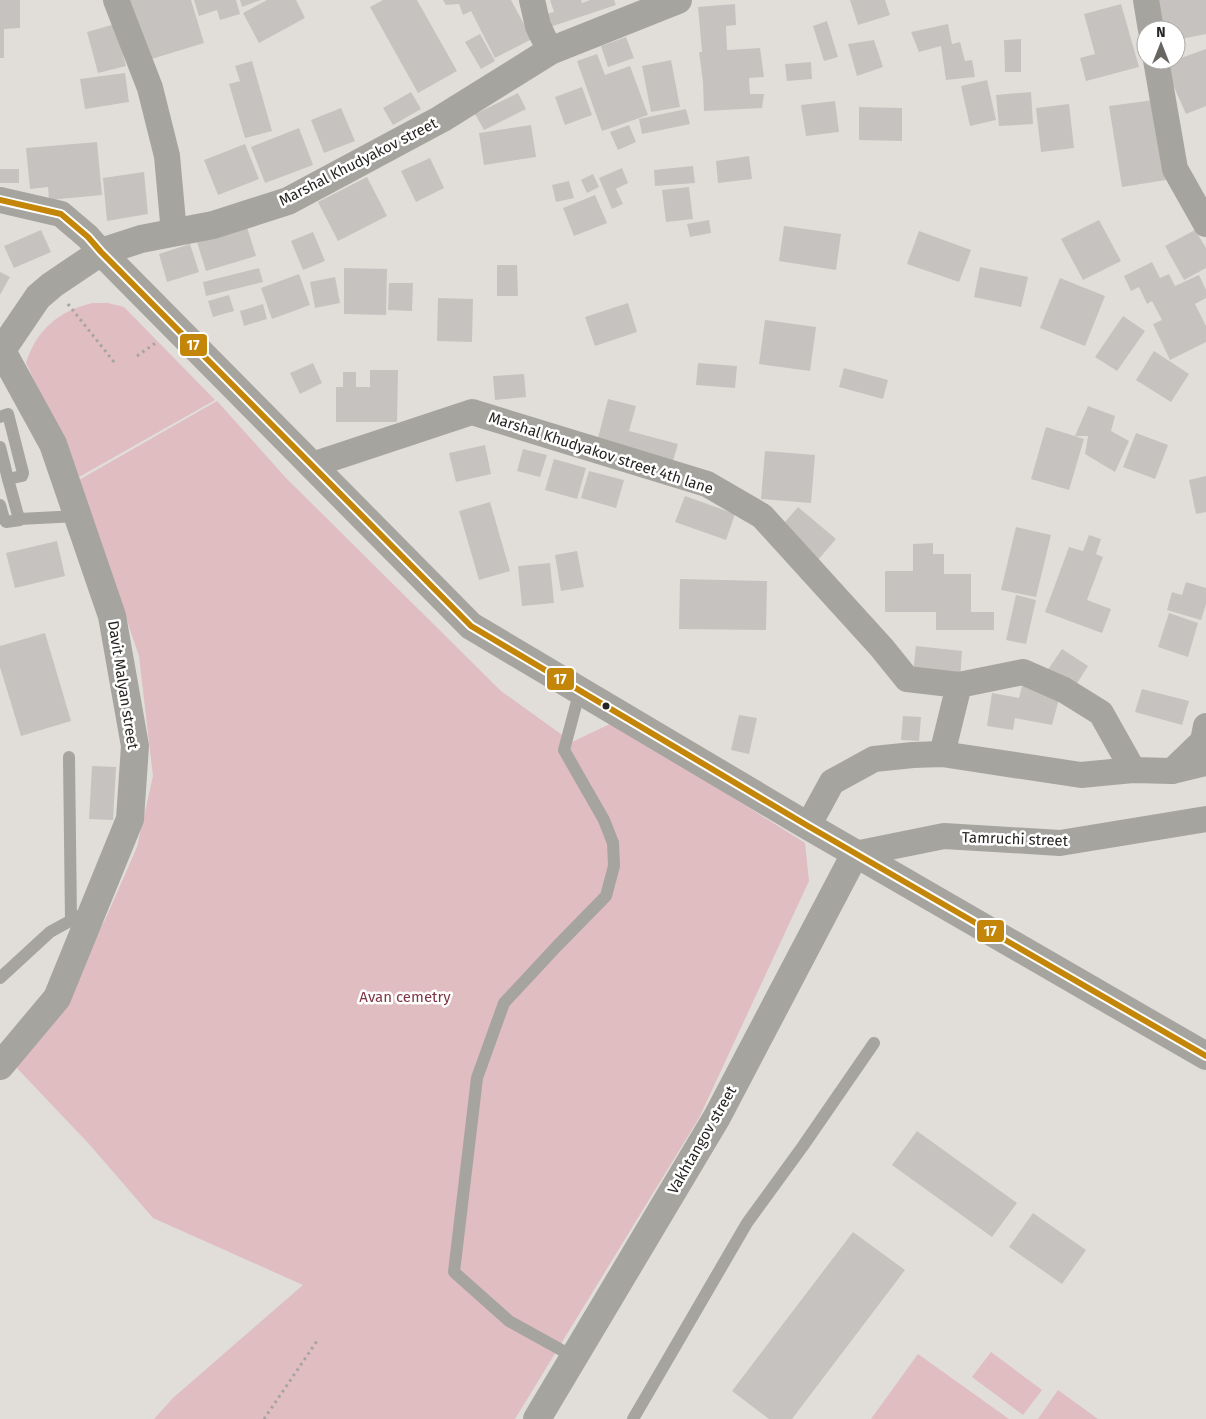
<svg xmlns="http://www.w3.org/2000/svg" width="1206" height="1419" viewBox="0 0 1206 1419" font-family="'Fira Sans',sans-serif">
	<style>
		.green { fill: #dfbdc0 }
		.building { fill: #c6c2c0 }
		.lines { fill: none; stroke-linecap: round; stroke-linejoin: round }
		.path { stroke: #a6a49e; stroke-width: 3; stroke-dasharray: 2.5 4; stroke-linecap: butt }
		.service { stroke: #a6a49e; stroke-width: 12 }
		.minor { stroke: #a6a49e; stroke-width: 26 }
		.tertiary { stroke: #a6a49e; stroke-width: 28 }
		.bus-1-casing { stroke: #fff; stroke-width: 10 }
		.bus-1 { stroke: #c38609; stroke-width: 6 }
		.bus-dot { fill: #272523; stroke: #fff; stroke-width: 2 }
		.labels { text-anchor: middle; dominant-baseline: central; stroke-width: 5; stroke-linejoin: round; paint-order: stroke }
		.street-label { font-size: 15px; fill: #272523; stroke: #fff }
		.park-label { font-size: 15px; fill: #7f3545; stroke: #fff }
		.line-badge { stroke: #fff; stroke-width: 2 }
		.badge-label { font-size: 14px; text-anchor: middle; font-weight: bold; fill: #fff }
	</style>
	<rect width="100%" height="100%" fill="#e1deda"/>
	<g class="green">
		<path d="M92 303H108L124 307 215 400 79 477 26 363C36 330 59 311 92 303Z"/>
		<path d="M217 401 285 477 501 691 572 742 612 723 697 775 805 843 809 881 699 1118 515 1419H154L173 1398 303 1285 153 1218 89 1144 15 1066 46 1023 105 920 137 847 153 776 139 656 79 480Z"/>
		<path d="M991 1352 1042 1390 1023 1415 972 1377Z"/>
		<path d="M918 1354 1009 1419H871Z"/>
		<path d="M1058 1390 1098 1419H1038Z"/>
	</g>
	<g class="building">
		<path d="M0 0H20V28L4 29V58H0Z"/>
		<path d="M126 0H191L204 43 145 61Z"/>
		<path d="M194 0H236L240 14 220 20 217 10 199 16Z"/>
		<path d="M240 0H261L242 7Z"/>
		<path d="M267 0H296L305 18 259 43 243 13Z"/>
		<path d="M383 0H417L457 71 418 93 370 7Z"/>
		<path d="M443 0H511L532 39 495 58 471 11 463 15 459 4 446 5Z"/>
		<path d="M550 0H581L582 3 590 0H614L616 5 550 27 546 14 554 12Z"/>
		<path d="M850 0H885L890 15 858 25Z"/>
		<path d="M1152 0H1206V34L1176 40V30H1158Z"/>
		<path d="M735 4 736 25 726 26 727 50 760 48 764 77 749 78 750 94H764L762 108 704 111 703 82 699 52H702L698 7Z"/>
		<path d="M1121 4 1139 67 1086 81 1080 58 1095 54 1084 14Z"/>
		<path d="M827 21 838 57 824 61 813 26Z"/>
		<path d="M115 24 126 66 98 73 87 32Z"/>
		<path d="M948 24 952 44 960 42 965 61 972 60 975 77 946 80 941 46 919 52 911 32Z"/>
		<path d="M480 34 495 61 481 69 465 42Z"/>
		<path d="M626 37 634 58 608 67 601 46Z"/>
		<path d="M1021 39V72H1005L1004 40Z"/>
		<path d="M874 40 883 67 857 76 848 44Z"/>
		<path d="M1206 49V106L1186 114 1164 64Z"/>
		<path d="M597 54 605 75 630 66 648 115 602 131 577 61Z"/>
		<path d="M671 60 680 107 651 112 642 66Z"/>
		<path d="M252 61 272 131 245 138 229 84 240 81 235 66Z"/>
		<path d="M811 62 812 79 787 81 785 64Z"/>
		<path d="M125 73 129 102 85 109 80 79Z"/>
		<path d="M987 80 996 120 970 126 961 86Z"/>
		<path d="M582 87 592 115 565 125 555 97Z"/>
		<path d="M411 92 421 109 393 125 383 108Z"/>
		<path d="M1031 92 1033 124 999 126 996 95Z"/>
		<path d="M518 93 526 109 484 130 475 114Z"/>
		<path d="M1154 100 1166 180 1122 187 1109 106Z"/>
		<path d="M835 101 839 132 806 136 801 105Z"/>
		<path d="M1069 104 1074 148 1041 152 1036 108Z"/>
		<path d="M859 107 902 108V141L859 140Z"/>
		<path d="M341 108 355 141 324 153 311 120Z"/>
		<path d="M686 109 690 124 642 134 639 119Z"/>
		<path d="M531 125 536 157 484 165 479 133Z"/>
		<path d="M629 125 636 142 618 150 610 132Z"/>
		<path d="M299 128 313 165 265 183 251 147Z"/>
		<path d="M97 142 102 195 49 200 48 187 30 189 26 148Z"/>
		<path d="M245 144 259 179 218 195 204 160Z"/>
		<path d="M749 156 752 179 718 183 716 161Z"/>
		<path d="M430 158 444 188 416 202 401 171Z"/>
		<path d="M693 166 695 183 655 186 654 170Z"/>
		<path d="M622 168 628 183 616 189 623 204 612 209 599 178Z"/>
		<rect x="0" y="169" width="19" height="14"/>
		<path d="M144 172 148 214 107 221 103 178Z"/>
		<path d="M593 174 599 187 587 193 581 180Z"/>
		<path d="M367 177 387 216 338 241 318 202Z"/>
		<path d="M569 181 574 198 556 202 552 185Z"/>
		<path d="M689 187 693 219 666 222 662 190Z"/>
		<path d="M595 195 607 223 574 236 563 208Z"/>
		<path d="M709 220 711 233 690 237 687 224Z"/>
		<path d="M1099 220 1121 261 1083 280 1061 239Z"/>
		<path d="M784 226 841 234 836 270 779 261Z"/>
		<path d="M247 227 256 256 206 271 197 242Z"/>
		<path d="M41 230 51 252 14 268 4 246Z"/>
		<path d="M1195 230 1206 248V268L1184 280 1165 246Z"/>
		<path d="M919 231 971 250 959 282 907 264Z"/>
		<path d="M313 232 325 261 303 270 291 241Z"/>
		<path d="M190 244 199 272 167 282 159 254Z"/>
		<path d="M1152 262 1160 278 1169 274 1175 286 1199 275 1206 290V298L1195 304 1206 326V342L1170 360 1153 324 1162 320 1152 301 1147 304 1139 287 1131 291 1124 276Z"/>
		<path d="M497 265H517L518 296H497Z"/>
		<path d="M980 267 1028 277 1021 307 974 297Z"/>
		<path d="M259 268 263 282 206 296 203 282Z"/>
		<path d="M344 268 387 269 386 315 344 314Z"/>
		<path d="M0 272 10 277 0 295Z"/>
		<path d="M299 274 310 305 272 319 261 288Z"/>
		<path d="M335 277 340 303 315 308 310 282Z"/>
		<path d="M1060 278 1105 296 1085 346 1040 328Z"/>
		<path d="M389 283H413L412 311 388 310Z"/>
		<path d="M229 295 234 311 213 317 208 301Z"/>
		<path d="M438 298 473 299 472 342 437 341Z"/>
		<path d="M628 303 637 332 595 346 585 317Z"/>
		<path d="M263 304 267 319 244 326 240 311Z"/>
		<path d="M1123 316 1145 331 1117 371 1095 357Z"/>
		<path d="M765 320 816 327 810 371 759 364Z"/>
		<path d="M1154 351 1189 374 1171 402 1136 380Z"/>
		<path d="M313 363 322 383 300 394 290 373Z"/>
		<path d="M698 363 737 366 735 388 696 385Z"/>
		<path d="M844 368 888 380 883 399 839 387Z"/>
		<path d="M370 370H398L397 422H336V387H343V372H356V387H370Z"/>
		<path d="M524 374 526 397 495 400 493 376Z"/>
		<path d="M608 399 636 406 629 431 678 444 673 461 597 442Z"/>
		<path d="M1088 406 1115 416 1111 431 1129 441 1115 472 1085 454 1088 436H1075Z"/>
		<path d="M1046 427 1084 439 1069 490 1031 479Z"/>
		<path d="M1136 433 1168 445 1155 479 1123 467Z"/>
		<path d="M485 445 491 474 456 482 449 453Z"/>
		<path d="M523 449 547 455 540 477 517 471Z"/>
		<path d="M765 451 815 455 811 503 761 499Z"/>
		<path d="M554 459 586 468 577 499 545 490Z"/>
		<path d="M589 471 624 480 616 508 581 498Z"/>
		<path d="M1206 476V512L1196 514 1189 480Z"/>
		<path d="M685 496 735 514 726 540 675 522Z"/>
		<path d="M490 502 510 571 479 580 459 511Z"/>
		<path d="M798 507 836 539 817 561 779 529Z"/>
		<path d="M1016 527 1051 535 1036 597 1001 590Z"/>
		<path d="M1089 535 1101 539 1096 554 1103 557 1087 600 1111 609 1102 633 1045 612 1069 547 1083 551Z"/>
		<path d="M57 541 65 576 15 588 6 553Z"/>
		<path d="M933 543V554H944V574H971V612H994V630H936V612H885V571H913V544Z"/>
		<path d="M577 551 584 587 561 591 555 555Z"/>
		<path d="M550 563 554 603 522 606 518 566Z"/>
		<path d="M680 579 767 581 766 630 679 629Z"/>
		<path d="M1186 582 1206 588V604L1201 620 1167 610 1172 592 1182 595Z"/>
		<path d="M1016 595 1036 600 1026 644 1006 640Z"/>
		<path d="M1169 613 1198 623 1188 657 1158 647Z"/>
		<path d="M45 633 71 721 21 736 0 667V646Z"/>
		<path d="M916 646 962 651 960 680 913 673Z"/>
		<path d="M1062 649 1088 666 1074 688 1047 671Z"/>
		<path d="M1022 686 1059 699 1052 725 1015 718 1013 730 987 726 992 693 1019 698Z"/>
		<path d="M1142 689 1189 701 1182 725 1135 712Z"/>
		<path d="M739 715 757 718 749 754 731 750Z"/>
		<path d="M903 716 921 717 919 741 901 740Z"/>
		<path d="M92 766 116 767 113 820 89 819Z"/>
		<path d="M917 1131 1017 1203 992 1237 892 1165Z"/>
		<path d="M1033 1213 1086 1250 1062 1284 1009 1247Z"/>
		<path d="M853 1232 905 1270 792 1419H769L732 1391Z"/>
	</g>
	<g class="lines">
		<g class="path">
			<path d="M68 304 114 362"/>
			<path d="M137 356 157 342"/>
			<path d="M264 1419 317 1341"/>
		</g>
		<g class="service">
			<path d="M0 417 8 414 23 473 22 476 8 479 19 519 78 516"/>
			<path d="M0 447 8 479"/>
			<path d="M0 505 4 519 6 522 20 520"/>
			<path d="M69 757 71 920"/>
			<path d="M0 978 50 932 79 916"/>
			<path d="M574 1357 509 1321 454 1272 477 1078 504 1003 558 945 606 896 614 866 613 843 604 820 564 750 580 690"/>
			<path d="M633 1419 747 1223 803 1146 874 1043"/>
		</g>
		<g class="minor">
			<path d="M116 0 150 88 167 156 174 233"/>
			<path d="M532 0 538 26 550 51"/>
			<path d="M1146 0 1151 30"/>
			<path d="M1156 60 1175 169 1206 224"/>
			<path d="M0 200 61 214 88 237 101 252"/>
			<path d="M312 465 472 412 707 484 762 516 882 648 907 679 959 685 1023 672 1064 690 1101 713 1133 770"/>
			<path d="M942 754 959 685"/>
			<path d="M1172 771 1203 741 1206 726"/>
			<path d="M808 826 832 782 874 759 913 755 942 754 1081 775 1133 770 1172 771 1206 763"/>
			<path d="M855 854 944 836 1060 843 1206 819"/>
		</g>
		<g class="tertiary">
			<path d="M101 252 471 626 808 826 1206 1056"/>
			<path d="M0 353 38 297 52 285 101 252 141 239 213 225 288 201 441 119 550 51 678 0"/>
			<path d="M0 1066 57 998 130 819 135 746 112 616 53 444 2 351"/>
			<path d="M537 1419 717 1117 855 854"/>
		</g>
		<g class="bus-1-casing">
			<path id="bus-1" d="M0 200 61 214 88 237 101 252 471 626 808 826 1206 1056"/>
		</g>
		<use href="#bus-1" class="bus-1"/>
	</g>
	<circle class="bus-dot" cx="606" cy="706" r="4.5"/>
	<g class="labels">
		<g class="street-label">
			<text transform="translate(358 162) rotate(-27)">Marshal Khudyakov street</text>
			<text transform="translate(601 453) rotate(18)">Marshal Khudyakov street 4th lane</text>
			<text transform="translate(123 685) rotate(81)">Davit Malyan street</text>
			<text transform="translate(1015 839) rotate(2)">Tamruchi street</text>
			<text transform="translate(702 1140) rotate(-60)">Vakhtangov street</text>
		</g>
		<g class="park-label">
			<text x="405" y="997">Avan cemetry</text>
		</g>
	</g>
	<g class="line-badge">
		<rect x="179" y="333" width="29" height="24" rx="5" fill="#c38609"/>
		<rect x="546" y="667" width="29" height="24" rx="5" fill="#c38609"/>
		<rect x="976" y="919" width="29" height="24" rx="5" fill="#c38609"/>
	</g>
	<g class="badge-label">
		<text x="193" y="350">17</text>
		<text x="560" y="684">17</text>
		<text x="990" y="936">17</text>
	</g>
	<g transform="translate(1161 45)"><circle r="24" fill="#ffffff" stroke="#a9a8a7"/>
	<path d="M0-4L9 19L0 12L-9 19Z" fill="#686663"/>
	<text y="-8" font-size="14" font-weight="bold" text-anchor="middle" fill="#272523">N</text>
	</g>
</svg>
